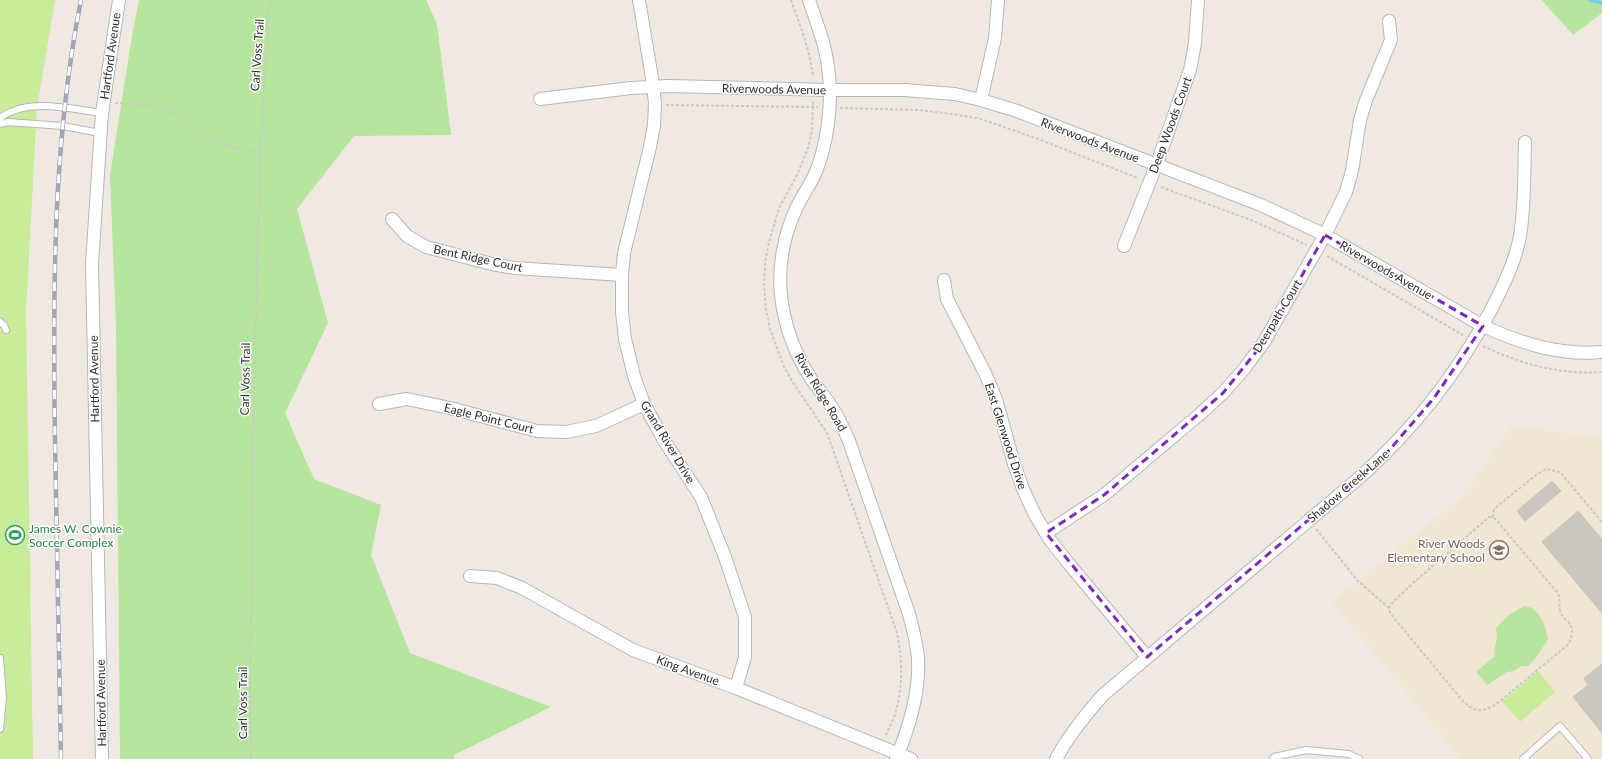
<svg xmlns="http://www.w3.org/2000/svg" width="1602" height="759" viewBox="0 0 1602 759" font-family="Lato,sans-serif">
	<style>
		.education { fill: #f0e6d1 }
		.green { fill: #b6e59e }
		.pitch { fill: #c9ec9a }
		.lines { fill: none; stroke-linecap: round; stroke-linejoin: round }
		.stream { stroke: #75cff0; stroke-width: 3.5 }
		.building { fill: #cbc7bf; stroke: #cbc5ba }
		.lane-casing { stroke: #b4b7c1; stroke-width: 8 }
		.street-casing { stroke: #b4b7c1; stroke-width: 14 }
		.path { stroke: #c9c9c9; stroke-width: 2; stroke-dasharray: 3 2; stroke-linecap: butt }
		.lane { stroke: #fff; stroke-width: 6 }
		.street { stroke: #fff; stroke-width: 12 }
		.rail-casing { stroke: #a3a6b8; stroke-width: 4.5 }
		.rail { stroke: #fff; stroke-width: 3; stroke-dasharray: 9; stroke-linecap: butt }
		.marked { fill: none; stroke: #7b2cbf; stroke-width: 3; stroke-dasharray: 8 5; stroke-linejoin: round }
		.labels { text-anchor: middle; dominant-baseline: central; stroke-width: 3; stroke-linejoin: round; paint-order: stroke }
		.street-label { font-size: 12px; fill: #2e2e2e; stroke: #fff }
		.leisure-label { font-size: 12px; fill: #27864d; stroke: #fff; text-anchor: start }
		.education-label { font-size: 12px; fill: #785e54; stroke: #fff; text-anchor: end }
	</style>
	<rect width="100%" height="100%" fill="#efe9e1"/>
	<path class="education" d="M1512 426 1602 438V759H1461L1332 602 1461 498Z"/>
	<g class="green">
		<path d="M139 0H426L437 24 451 135 354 136 297 209 328 323 285 413 314 479 381 505 371 555 410 653 551 707 454 755V759H120L116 326 110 175 132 36Z"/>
		<path d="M1542 0H1602V13L1573 35Z"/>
		<path d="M1524 606C1540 607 1545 626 1548 639L1535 659 1528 666H1522L1514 671 1507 672 1487 685 1476 672 1495 656 1494 651 1497 639 1496 628 1506 617Z"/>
	</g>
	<g class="pitch">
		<path d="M0 0H55L37 108 26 312 33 759H0Z"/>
		<path d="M1538 671 1555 692 1520 722 1502 701Z"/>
	</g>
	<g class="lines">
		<path class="stream" d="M1590 0 1602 3"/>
	</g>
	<g class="building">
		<path d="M1552 481 1561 491 1525 521 1517 511Z"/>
		<path d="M1578 511 1602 539V613L1542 542Z"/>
		<path d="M1602 664V733L1573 697 1588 685 1584 678Z"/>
	</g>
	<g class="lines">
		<g class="lane-casing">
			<g id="lane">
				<path d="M0 118C28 97 71 109 102 113"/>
				<path d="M0 124 8 122 63 126 100 133"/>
				<path d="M0 322 4 325 6 330"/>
				<path d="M0 658 3 698 0 729"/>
				<path d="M1273 759 1274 757 1306 750 1349 754 1359 759"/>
				<path d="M1523 759 1560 726 1588 759"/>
			</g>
		</g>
		<g class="street-casing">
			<g id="street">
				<path d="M639 0 652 78 655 103 654 125 650 147 624 253 622 275V312L625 339 634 376 644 404 665 442 701 497 725 557 745 617V657L736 688"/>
				<path d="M809 0C814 15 820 31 824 46 834 85 831 131 817 169 812 183 802 195 796 209 784 235 778 266 781 295 784 324 794 352 810 377 816 387 825 396 831 406 839 417 844 429 849 441L909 614C913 629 917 644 918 659 920 693 909 728 896 759"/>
				<path d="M540 99 631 88 668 86 830 90H904L955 94 981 100 1017 111 1261 205 1325 235 1483 326C1520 343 1560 356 1602 352"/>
				<path d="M981 100 995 38 998 0"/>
				<path d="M392 219 407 236 426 247 492 264 514 268 622 275"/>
				<path d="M1124 246 1156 166 1190 70 1195 43 1198 0"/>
				<path d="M944 280 947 299 985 373 996 399 1014 464 1023 489 1035 515 1050 540 1069 564 1147 657"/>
				<path d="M379 404 407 399 450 408 537 431 566 432 596 426 644 404"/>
				<path d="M1046 533 1104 495 1200 414 1223 393 1244 369 1264 342 1325 235 1346 192 1352 171 1360 120 1366 100 1391 40 1389 21"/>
				<path d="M470 576 497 578 522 588 633 650 736 688 911 759"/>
				<path d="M102 759 92 264 102 113 119 0"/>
				<path d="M1056 759C1069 735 1085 715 1103 695L1359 478C1413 430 1457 374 1491 310 1503 286 1515 263 1520 236 1525 206 1524 174 1525 142"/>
			</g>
		</g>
		<g class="path">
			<path d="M791 0C800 25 810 50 813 77"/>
			<path d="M813 102 812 131 808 148 797 175 779 208 769 242 765 263 764 284 766 310 770 329 784 367 794 384 827 433 897 633C902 658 903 682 897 707 895 717 890 726 886 735"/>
			<path d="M115 103C137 104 159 105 178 115 189 120 196 128 205 135 222 148 240 150 260 151"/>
			<path d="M666 105 818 107"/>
			<path d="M840 108 919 110 959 115 981 119 1038 139 1138 178"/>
			<path d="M1161 187 1251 220 1307 245"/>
			<path d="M1327 256 1463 335"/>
			<path d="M1483 346C1521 364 1559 375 1602 372"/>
			<path d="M1489 517H1493L1498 522 1557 592C1562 600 1558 602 1560 610 1564 625 1578 619 1569 644L1495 705C1479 714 1473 711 1461 699L1390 613 1389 608 1393 602 1413 583Z"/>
			<path d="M1493 517 1494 509 1536 475 1546 469 1560 472 1602 522"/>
			<path d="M1316 529 1358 581 1389 608"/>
			<path d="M251 759 250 693 253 442 260 151 270 0"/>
		</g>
		<use href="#lane" class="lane"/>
		<use href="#street" class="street"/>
		<g class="rail-casing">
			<path id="rail" d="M61 759C59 653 57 548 55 442 53 294 52 145 81 0"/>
		</g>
		<use href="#rail" class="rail"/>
	</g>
	<path class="marked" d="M1325 235 1483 326 1434 398 1385 455 1147 657 1046 533 1104 495 1223 393 1264 342Z"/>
	<defs>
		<g id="stadium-ring" transform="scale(1)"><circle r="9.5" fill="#fff" stroke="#2e9e5b" stroke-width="1.5"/><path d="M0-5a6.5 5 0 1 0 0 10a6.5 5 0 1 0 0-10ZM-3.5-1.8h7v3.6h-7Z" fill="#2e9e5b"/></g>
		<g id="school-ring" transform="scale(1)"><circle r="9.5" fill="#fff" stroke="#8d6e63" stroke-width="1.5"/><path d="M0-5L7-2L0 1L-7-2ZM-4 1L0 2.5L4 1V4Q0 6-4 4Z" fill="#8d6e63"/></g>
	</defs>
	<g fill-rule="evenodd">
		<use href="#stadium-ring" x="15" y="535"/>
		<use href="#school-ring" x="1499" y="550"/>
	</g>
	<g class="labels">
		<g class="street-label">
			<text transform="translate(257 55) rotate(-86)">Carl Voss Trail</text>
			<text transform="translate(110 56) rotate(-82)">Hartford Avenue</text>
			<text transform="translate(774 89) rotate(1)">Riverwoods Avenue</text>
			<text transform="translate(1170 125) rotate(-70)">Deep Woods Court</text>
			<text transform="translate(1090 140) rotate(21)">Riverwoods Avenue</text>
			<text transform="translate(478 258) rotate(12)">Bent Ridge Court</text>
			<text transform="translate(1386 270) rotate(30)">Riverwoods Avenue</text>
			<text transform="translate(1277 316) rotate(-59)">Deerpath Court</text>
			<text transform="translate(94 379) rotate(-91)">Hartford Avenue</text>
			<text transform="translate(245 379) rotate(-89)">Carl Voss Trail</text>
			<text transform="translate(821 392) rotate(59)">River Ridge Road</text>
			<text transform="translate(489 418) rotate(14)">Eagle Point Court</text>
			<text transform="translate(1006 436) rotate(72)">East Glenwood Drive</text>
			<text transform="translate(668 442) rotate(59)">Grand River Drive</text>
			<text transform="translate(1348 486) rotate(-41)">Shadow Creek Lane</text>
			<text transform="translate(688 670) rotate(20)">King Avenue</text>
			<text transform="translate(101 703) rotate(-91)">Hartford Avenue</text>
			<text transform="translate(242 703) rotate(-90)">Carl Voss Trail</text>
		</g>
		<g class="leisure-label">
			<text x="29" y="528">James W. Cownie<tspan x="29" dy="14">Soccer Complex</tspan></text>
		</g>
		<g class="education-label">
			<text x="1485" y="543">River Woods<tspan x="1485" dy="14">Elementary School</tspan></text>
		</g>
	</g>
</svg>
